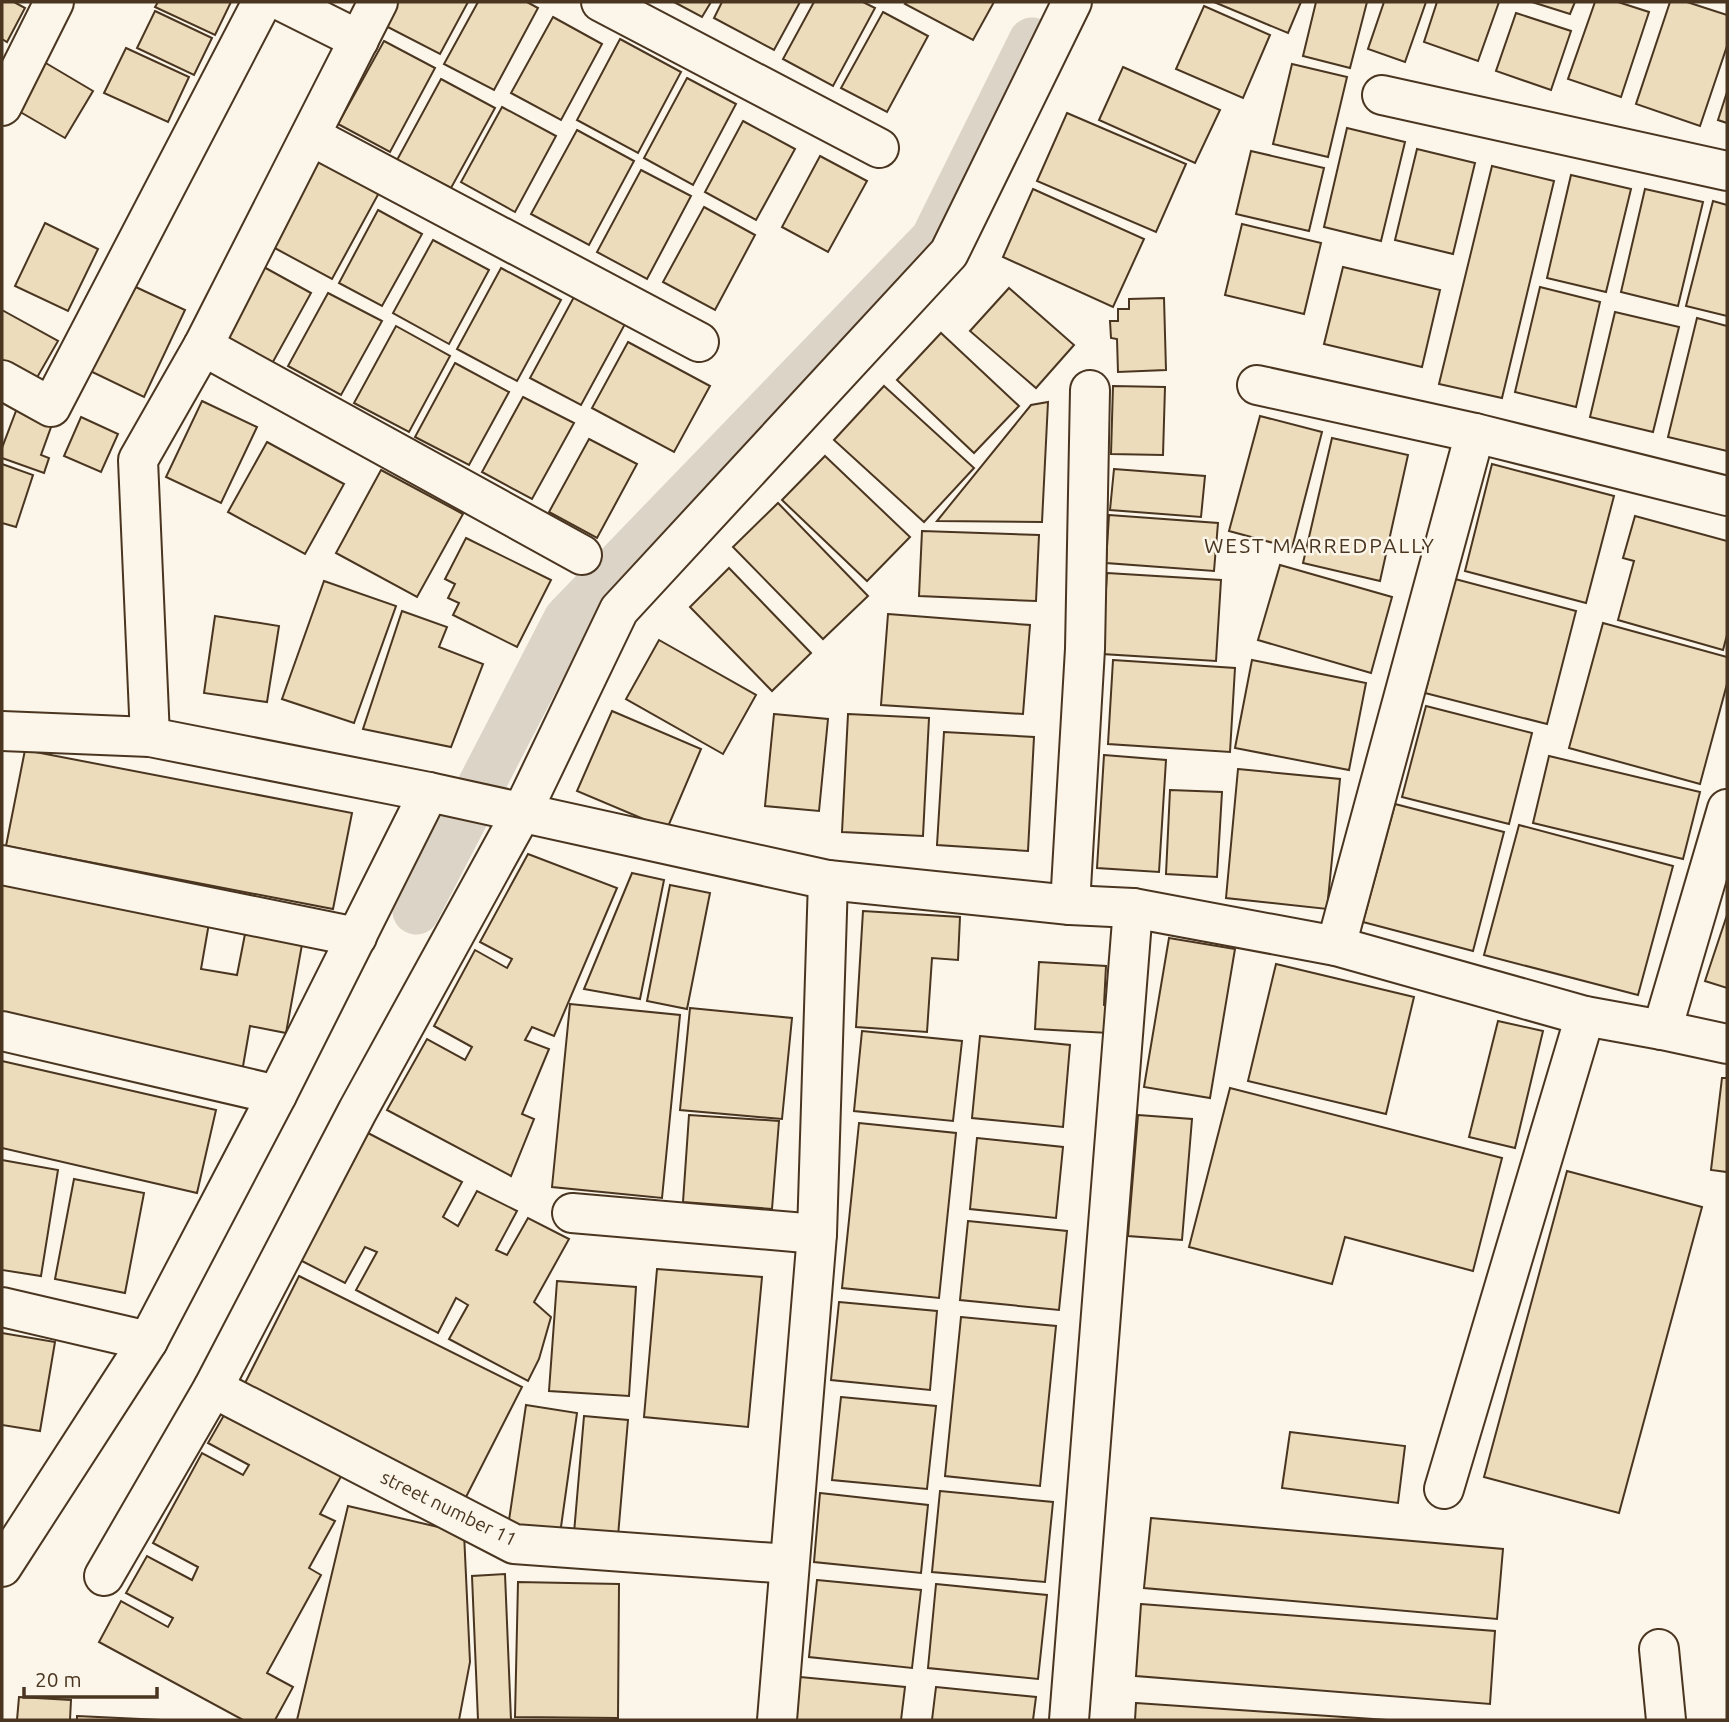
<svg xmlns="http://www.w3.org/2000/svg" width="1729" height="1722" viewBox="0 0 1729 1722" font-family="Ubuntu,sans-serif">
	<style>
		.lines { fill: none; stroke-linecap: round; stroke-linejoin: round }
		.canal { stroke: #dcd4c6; stroke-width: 47 }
		.building { fill: #ecdcbc; stroke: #4a3520; stroke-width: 2 }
		.minor-casing { stroke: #4a3520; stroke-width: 42 }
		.minor { stroke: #fbf6e9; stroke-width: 38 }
		.labels { text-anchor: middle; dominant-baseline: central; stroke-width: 5; stroke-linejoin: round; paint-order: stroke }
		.street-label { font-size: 19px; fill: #4a3520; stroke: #fbf6e9 }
		.neighbourhood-label { font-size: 21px; letter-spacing: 2px; fill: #4a3520; stroke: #fbf6e9 }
	</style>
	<rect width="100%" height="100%" fill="#fbf6e9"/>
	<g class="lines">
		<path class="canal" d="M416 911 567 619 934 239 1032 41"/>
	</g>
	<g class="building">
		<path d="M2 2H14L25 8 7 42 2 39Z"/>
		<path d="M158 2H231L215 35 155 7Z"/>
		<path d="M394 2H468L440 54 382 24Z"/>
		<path d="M478 2H527L538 8 494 90 444 64Z"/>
		<path d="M674 2H711L702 17Z"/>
		<path d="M722 2H800L774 50 714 18Z"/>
		<path d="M814 2H863L875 8 833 86 783 59Z"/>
		<path d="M907 2H994L973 40 905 4Z"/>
		<path d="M1214 2H1301L1288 33Z"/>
		<path d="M1316 2H1367L1350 68 1303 56Z"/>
		<path d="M1384 2H1426L1405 62 1368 49Z"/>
		<path d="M1437 2H1499L1478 61 1424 42Z"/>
		<path d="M1532 2H1575L1570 14Z"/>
		<path d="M1595 2H1618L1649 12 1621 97 1568 79Z"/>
		<path d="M1670 2H1687L1727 15V46L1700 126 1636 104Z"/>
		<path d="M1204 6 1270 35 1243 98 1176 69Z"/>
		<path d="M155 11 212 38 194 75 137 48Z"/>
		<path d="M883 12 928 36 887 112 841 88Z"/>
		<path d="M1516 13 1571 31 1551 90 1496 71Z"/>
		<path d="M553 17 602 44 561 120 511 93Z"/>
		<path d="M620 39 681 72 638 153 577 120Z"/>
		<path d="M384 41 435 68 390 152 338 124Z"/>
		<path d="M126 48 189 77 168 122 104 93Z"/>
		<path d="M39 59 93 91 65 138 10 106Z"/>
		<path d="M1292 64 1347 77 1328 157 1273 144Z"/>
		<path d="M1123 67 1220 110 1195 163 1099 120Z"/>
		<path d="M687 78 736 104 693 185 644 158Z"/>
		<path d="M441 79 495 108 451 188 397 160Z"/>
		<path d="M1727 92V123L1718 120Z"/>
		<path d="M502 107 556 136 515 212 461 182Z"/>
		<path d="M1067 113 1186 164 1156 232 1037 181Z"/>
		<path d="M743 121 795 149 756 220 705 192Z"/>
		<path d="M1347 128 1405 142 1381 241 1324 227Z"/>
		<path d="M577 130 634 161 589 245 531 214Z"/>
		<path d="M1417 149 1475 163 1453 254 1395 240Z"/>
		<path d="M1251 151 1324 168 1309 231 1236 214Z"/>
		<path d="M820 156 867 181 828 252 782 227Z"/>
		<path d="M318 159 380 191 332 279 271 246Z"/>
		<path d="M1492 166 1554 181 1502 398 1439 384Z"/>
		<path d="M641 170 691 196 647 279 597 252Z"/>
		<path d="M1571 175 1631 189 1606 292 1547 278Z"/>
		<path d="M1033 189 1144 239 1113 307 1003 257Z"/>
		<path d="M1645 189 1703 202 1678 306 1621 292Z"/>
		<path d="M1713 201 1727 205V316L1686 306Z"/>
		<path d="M704 207 755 235 715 310 663 282Z"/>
		<path d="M378 210 422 234 382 306 339 283Z"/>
		<path d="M45 223 98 249 68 311 15 286Z"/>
		<path d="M1242 224 1321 243 1304 314 1225 295Z"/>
		<path d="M433 240 489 270 449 344 393 313Z"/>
		<path d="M262 266 311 293 269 369 220 343Z"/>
		<path d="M1343 267 1440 290 1422 367 1324 344Z"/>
		<path d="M501 268 561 300 517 381 457 349Z"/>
		<path d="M125 282 185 310 144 397 84 368Z"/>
		<path d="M1540 287 1600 302 1576 407 1515 392Z"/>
		<path d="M1009 288 1074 345 1036 388 970 331Z"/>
		<path d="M328 293 382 321 341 395 288 366Z"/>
		<path d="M574 297 625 324 581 405 530 378Z"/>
		<path d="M1164 298 1166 370 1118 372 1117 339 1111 338 1110 321H1118V309H1129V299Z"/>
		<path d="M2 310 58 341 31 388 2 371Z"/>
		<path d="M1615 312 1679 327 1653 432 1590 417Z"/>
		<path d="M1697 318 1727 326V451L1668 437Z"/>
		<path d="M396 326 450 356 409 432 354 403Z"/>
		<path d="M941 333 1019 406 974 453 897 380Z"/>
		<path d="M628 342 710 386 674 452 592 408Z"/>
		<path d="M455 363 509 392 469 465 415 437Z"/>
		<path d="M884 386 974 468 924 522 834 440Z"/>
		<path d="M1113 386 1165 387 1163 455 1111 454Z"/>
		<path d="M523 397 574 423 532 499 482 472Z"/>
		<path d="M202 401 257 427 221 503 166 477Z"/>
		<path d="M1048 402 1042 522 937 521 1031 405Z"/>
		<path d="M19 403 55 416 41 455 49 458 44 473 2 458V448Z"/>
		<path d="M1260 416 1322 432 1292 548 1229 531Z"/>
		<path d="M81 417 118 434 101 472 64 456Z"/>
		<path d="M1332 438 1408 455 1380 581 1303 563Z"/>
		<path d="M589 439 637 464 597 538 549 512Z"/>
		<path d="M267 442 344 484 305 554 228 512Z"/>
		<path d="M825 456 910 537 867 581 782 500Z"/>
		<path d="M2 464 33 475 16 527 2 523Z"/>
		<path d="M1492 464 1614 496 1586 603 1465 571Z"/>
		<path d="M1114 469 1205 476 1201 517 1110 510Z"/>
		<path d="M381 470 463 514 417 597 336 553Z"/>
		<path d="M778 503 868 596 823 639 733 547Z"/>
		<path d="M1109 515 1218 523 1214 571 1106 563Z"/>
		<path d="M1635 516 1727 541V635L1723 650 1618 620 1634 561 1623 558Z"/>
		<path d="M922 531 1039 535 1036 601 919 596Z"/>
		<path d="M466 538 551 580 517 647 453 615 459 603 448 598 455 584 445 579Z"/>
		<path d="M1280 565 1392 597 1371 673 1258 640Z"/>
		<path d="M729 568 811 653 772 691 690 607Z"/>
		<path d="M1107 573 1221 580 1216 661 1102 654Z"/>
		<path d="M1455 579 1576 611 1547 724 1425 693Z"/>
		<path d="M324 581 396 606 354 723 282 699Z"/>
		<path d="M402 611 447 627 439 647 483 664 451 747 363 729Z"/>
		<path d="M888 614 1030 625 1023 714 881 705Z"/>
		<path d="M215 616 279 626 267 702 204 693Z"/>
		<path d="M1603 623 1727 657V684L1700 784 1569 748Z"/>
		<path d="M659 640 756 695 723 754 626 699Z"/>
		<path d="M1113 660 1235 668 1230 752 1108 744Z"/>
		<path d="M1252 660 1366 683 1349 770 1235 748Z"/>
		<path d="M1426 706 1532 733 1509 824 1402 797Z"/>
		<path d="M612 711 701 749 667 829 577 791Z"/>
		<path d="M774 714 828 719 819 811 765 806Z"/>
		<path d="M848 714 929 718 923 836 842 832Z"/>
		<path d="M944 732 1034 737 1028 851 937 845Z"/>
		<path d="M25 750 352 813 333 909 6 846Z"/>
		<path d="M1104 755 1166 760 1159 872 1097 868Z"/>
		<path d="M1549 756 1700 792 1683 859 1533 823Z"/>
		<path d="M1238 769 1340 779 1327 909 1226 898Z"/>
		<path d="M1170 790 1222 792 1217 877 1166 874Z"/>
		<path d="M1395 804 1504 832 1473 951 1363 922Z"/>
		<path d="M1519 825 1673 866 1638 995 1484 955Z"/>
		<path d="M528 854 617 888 554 1036 532 1027 525 1040 549 1049 522 1114 534 1119 511 1176 387 1110 427 1039 465 1060 472 1047 434 1026 475 950 507 968 512 959 480 942Z"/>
		<path d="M632 873 664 880 640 999 584 989Z"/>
		<path d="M2 884 209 923 201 969 237 975 246 929 303 939 286 1033 250 1026 242 1072 2 1028Z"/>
		<path d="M670 885 710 893 687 1009 647 1001Z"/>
		<path d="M863 911 960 917 958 960 932 958 927 1032 856 1027Z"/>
		<path d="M1727 915V988L1705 981Z"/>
		<path d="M1169 938 1235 949 1210 1098 1144 1087Z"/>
		<path d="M1039 962 1106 966 1104 1005 1111 1006 1109 1033 1035 1029Z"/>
		<path d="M1276 964 1414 997 1386 1114 1248 1081Z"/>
		<path d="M570 1004 680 1015 662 1198 552 1187Z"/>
		<path d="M690 1008 792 1018 782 1119 680 1110Z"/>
		<path d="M1498 1021 1543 1031 1515 1148 1469 1137Z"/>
		<path d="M862 1031 962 1041 953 1121 854 1111Z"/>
		<path d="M980 1036 1070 1045 1063 1127 972 1118Z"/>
		<path d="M2 1061 216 1110 197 1193 2 1148Z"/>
		<path d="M1722 1078H1727V1172L1711 1170Z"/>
		<path d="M1230 1088 1502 1158 1473 1271 1345 1237 1332 1284 1189 1247Z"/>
		<path d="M689 1115 779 1121 772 1209 683 1202Z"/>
		<path d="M1138 1115 1192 1119 1182 1240 1128 1236Z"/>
		<path d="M859 1123 956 1133 939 1298 842 1288Z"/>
		<path d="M368 1133 462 1182 443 1217 458 1226 477 1191 517 1211 496 1250 507 1255 528 1218 569 1239 534 1302 551 1317 539 1359 528 1381 449 1339 468 1305 456 1298 438 1333 356 1290 377 1252 365 1247 345 1283 300 1260Z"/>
		<path d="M977 1138 1063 1147 1056 1218 970 1209Z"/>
		<path d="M2 1160 58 1170 41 1276 2 1270Z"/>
		<path d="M1567 1171 1702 1207 1619 1513 1484 1477Z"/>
		<path d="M74 1179 144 1193 125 1293 55 1279Z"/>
		<path d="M968 1221 1067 1231 1059 1310 960 1300Z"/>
		<path d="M657 1269 762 1277 748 1427 644 1417Z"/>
		<path d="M299 1276 522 1387 465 1499 243 1387Z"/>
		<path d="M557 1281 636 1287 629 1396 549 1391Z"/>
		<path d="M839 1302 937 1311 930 1390 831 1380Z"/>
		<path d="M961 1317 1056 1326 1040 1486 945 1476Z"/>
		<path d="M2 1333 55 1342 40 1431 2 1425Z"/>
		<path d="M841 1397 936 1406 927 1489 832 1480Z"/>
		<path d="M526 1405 577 1413 560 1534 508 1527Z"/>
		<path d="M227 1410 343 1473 320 1514 335 1521 309 1568 321 1575 267 1673 293 1687 275 1720H243L99 1642 121 1601 168 1627 173 1618 126 1593 147 1556 192 1580 198 1567 153 1543 202 1453 243 1475 249 1465 208 1443Z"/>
		<path d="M584 1416 628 1420 618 1536 574 1533Z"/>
		<path d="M1290 1432 1405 1446 1398 1503 1282 1488Z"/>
		<path d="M940 1491 1053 1502 1045 1582 932 1572Z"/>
		<path d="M820 1493 928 1505 921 1573 814 1562Z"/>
		<path d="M348 1506 464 1533 470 1662 459 1720H297Z"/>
		<path d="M1151 1518 1503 1549 1497 1619 1144 1588Z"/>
		<path d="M505 1574 511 1720H478L472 1576Z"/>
		<path d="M817 1580 921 1590 912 1668 809 1657Z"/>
		<path d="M518 1582 619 1584 618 1718 515 1717Z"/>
		<path d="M936 1584 1047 1595 1038 1679 928 1668Z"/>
		<path d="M1141 1604 1495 1631 1490 1704 1136 1676Z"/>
		<path d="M800 1677 905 1687 901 1720H795Z"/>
		<path d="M936 1687 1036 1697 1033 1720H932Z"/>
		<path d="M19 1697 71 1700 70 1720H17Z"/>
		<path d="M1136 1703 1388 1720H1135Z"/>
		<path d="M77 1716 162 1720H77Z"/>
	</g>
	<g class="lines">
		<g class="minor-casing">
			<g id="minor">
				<path d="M283 2 359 40"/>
				<path d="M601 2 879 148"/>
				<path d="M1382 95 1727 171"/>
				<path d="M2 106 54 2"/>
				<path d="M311 136 699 342"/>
				<path d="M203 346 582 555"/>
				<path d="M2 380 51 407 262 2"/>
				<path d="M1257 385 1475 433"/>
				<path d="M2 731 150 737 429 792 828 880 1070 905 1133 908 1336 946 1585 1016 1662 1030 1727 1044"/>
				<path d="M150 737 138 460 203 346 378 2"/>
				<path d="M2 865 357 937"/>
				<path d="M1070 905 1085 649 1090 390"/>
				<path d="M1336 946 1475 433 1727 496"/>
				<path d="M1662 1030 1727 809"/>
				<path d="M2 1031 277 1095"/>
				<path d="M572 1213 817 1234"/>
				<path d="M2 1307 148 1341"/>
				<path d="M213 1388 514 1544 789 1564"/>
				<path d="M1444 1489 1585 1016"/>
				<path d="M2 1567 148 1341 277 1095 429 792"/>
				<path d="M104 1576 213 1388 358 1110 522 812 619 610 949 253 1072 2"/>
				<path d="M1659 1649 1666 1720"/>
				<path d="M777 1720 817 1234 828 880"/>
				<path d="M1069 1720 1133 908"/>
			</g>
		</g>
		<use href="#minor" class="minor"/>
	</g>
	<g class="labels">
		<g class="street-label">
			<text transform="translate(449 1508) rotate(26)">street number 11</text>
		</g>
		<g class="neighbourhood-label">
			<text x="1320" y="545">WEST MARREDPALLY</text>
		</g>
	</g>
	<rect width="1729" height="1722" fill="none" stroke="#4a3520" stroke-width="7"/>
	<path d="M24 1687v10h133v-10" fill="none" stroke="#4a3520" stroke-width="3.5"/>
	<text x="35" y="1687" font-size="21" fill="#4a3520" stroke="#fbf6e9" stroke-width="5" paint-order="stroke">20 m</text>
</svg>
